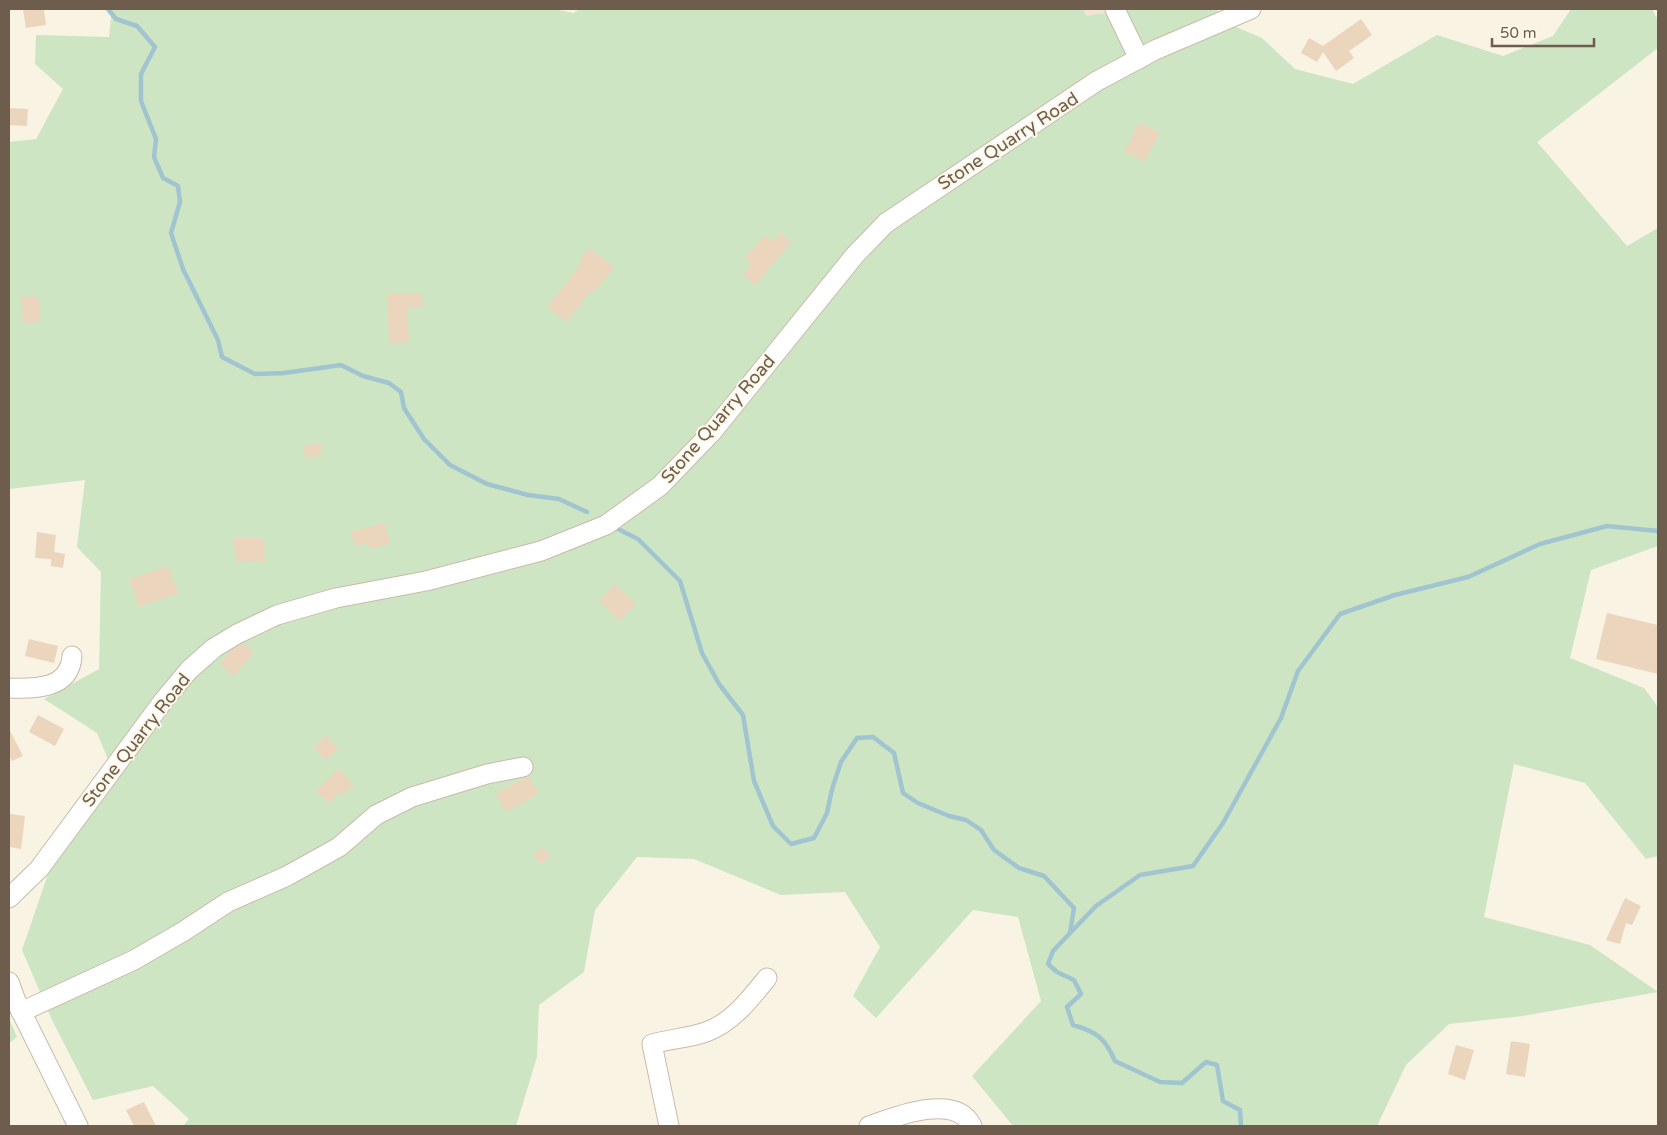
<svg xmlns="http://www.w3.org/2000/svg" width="1667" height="1135" viewBox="0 0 1667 1135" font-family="'Varela Round',sans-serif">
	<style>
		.residential { fill: #f0e5d2 }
		.green { fill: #cde5c3 }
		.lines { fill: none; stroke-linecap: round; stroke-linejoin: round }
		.stream { stroke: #a1c4d1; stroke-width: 4.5 }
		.building { fill: #ebd5bd }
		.minor-casing { stroke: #c8bbab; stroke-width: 21 }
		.minor { stroke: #fff; stroke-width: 19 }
		.labels { text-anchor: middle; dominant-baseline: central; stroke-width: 4; stroke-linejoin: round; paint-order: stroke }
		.street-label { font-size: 18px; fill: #6e5c4c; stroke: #fdf7e8 }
	</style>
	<rect width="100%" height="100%" fill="#f9f3e3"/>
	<path class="residential" d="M1084 9H1130L1086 16Z"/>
	<g class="green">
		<path d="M112 9H555L573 13 580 9H1084L1086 16 1130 9H1217L1222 21 1262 38 1295 69 1353 84 1437 35 1503 56 1553 36 1571 9H1652L1658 20V48L1537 142 1627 246 1658 228V546L1591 570 1570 658 1644 688 1658 707V856L1646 859 1585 783 1514 764 1484 917 1590 945 1658 992 1523 1016 1449 1024 1406 1065 1377 1126H1013L972 1076 1041 1001 1018 917 973 910 876 1018 853 996 880 947 845 892 781 895 694 859 637 857 595 910 584 972 539 1005 537 1057 516 1126H183L189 1119 153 1086 93 1100 52 1020 22 950 50 868 112 769 97 733 44 699 99 669 101 572 77 547 85 480 9 489V142L36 139 63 89 35 64 36 35 109 37Z"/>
		<path d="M9 1018 17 1037 9 1043Z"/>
	</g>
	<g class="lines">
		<g class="stream">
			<path d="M108 9 116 19 137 26 155 47 141 74V101L156 139 154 157 163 178 178 186 180 202 171 233 183 269 218 340 222 357 255 374 284 373 341 365 363 376 389 383 401 392 404 408 424 439 450 465 487 484 528 495 559 499 587 512"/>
			<path d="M618 529 638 539 680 581 702 653 719 684 743 715 754 781 773 826 791 844 814 838 827 813 832 789 841 762 857 738 873 737 894 753 903 793 918 803 949 816 966 820 981 830 994 850 1019 868 1044 876 1074 908 1070 933 1053 951 1048 964 1057 972 1074 980 1081 994 1067 1007 1073 1025C1097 1032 1105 1038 1115 1061L1160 1082 1182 1083 1206 1062 1217 1065 1223 1101 1240 1110 1241 1126"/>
			<path d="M1070 933 1096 906 1140 875 1193 866 1223 823 1281 718 1298 671 1340 614 1395 595 1468 577 1540 544 1607 526 1658 531"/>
		</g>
	</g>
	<g class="building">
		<path d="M23 9H44L46 25 26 28Z"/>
		<path d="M1361 19 1372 35 1349 51 1354 58 1336 71 1323 52 1317 62 1301 53 1309 38 1323 46Z"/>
		<path d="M9 108 28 109 27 126 9 125Z"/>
		<path d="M1140 122 1160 133 1144 162 1124 151Z"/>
		<path d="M781 232 792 242 755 285 743 274 751 264 744 258 765 235 773 242Z"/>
		<path d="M589 248 614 267 594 293 591 291 567 322 547 307 581 264 578 262Z"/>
		<path d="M422 293 423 307 407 308 409 342 389 343 387 294Z"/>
		<path d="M38 296 40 322 23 324 21 297Z"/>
		<path d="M321 444 322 456 305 457 304 445Z"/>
		<path d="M384 523 390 544 369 549 368 543 355 546 351 532Z"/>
		<path d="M37 532 56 535 54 552 65 554 63 568 51 566V559L35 558Z"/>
		<path d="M234 538H264L265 561 235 562Z"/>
		<path d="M168 566 178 593 139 607 129 579Z"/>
		<path d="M615 584 636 604 620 621 599 601Z"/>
		<path d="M1607 613 1658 625V674L1596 659Z"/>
		<path d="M29 639 58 646 54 663 25 656Z"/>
		<path d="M243 643 254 652 234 676 220 664 230 651Z"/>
		<path d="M38 715 64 729 55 746 29 732Z"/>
		<path d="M9 729 23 756 12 761 9 755Z"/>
		<path d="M327 736 338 750 325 760 314 746Z"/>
		<path d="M338 769 354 784 343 795 340 792 329 803 316 791Z"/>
		<path d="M529 776 538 794 506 812 496 793Z"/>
		<path d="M10 814 25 816 21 849 9 847Z"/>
		<path d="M543 847 551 857 541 864 533 855Z"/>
		<path d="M1625 898 1641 906 1632 925 1626 923 1620 944 1606 940Z"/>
		<path d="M1511 1041 1530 1044 1525 1077 1506 1074Z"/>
		<path d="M1456 1045 1474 1050 1465 1080 1448 1074Z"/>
		<path d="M144 1102 156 1126H134L126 1110Z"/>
	</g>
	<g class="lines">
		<g class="minor-casing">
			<g id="minor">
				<path d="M1115 9 1139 59"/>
				<path d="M9 688C35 689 70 689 72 656"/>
				<path d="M9 898 39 869 164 700 189 670 214 648 237 634 277 615 336 598 426 581 541 551 606 525 660 486 712 432 855 255 886 223 1097 81 1155 50 1251 9"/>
				<path d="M9 982 16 1001 78 1126"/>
				<path d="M21 1012 134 960 184 931 228 902 287 876 339 847 376 815 412 797 487 774 523 767"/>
				<path d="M669 1126 652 1044C670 1039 689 1038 706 1032 732 1023 751 998 767 978"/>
				<path d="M869 1126C894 1117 956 1092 972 1126"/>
			</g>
		</g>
		<use href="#minor" class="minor"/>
	</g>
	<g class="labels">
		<g class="street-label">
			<text transform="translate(1008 141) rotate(-33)">Stone Quarry Road</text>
			<text transform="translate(718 419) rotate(-49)">Stone Quarry Road</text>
			<text transform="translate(136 740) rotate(-52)">Stone Quarry Road</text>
		</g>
	</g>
	<rect width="1667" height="1135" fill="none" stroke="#6e5c4c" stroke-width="20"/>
	<path d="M1492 38v8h102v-8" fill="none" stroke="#6e5c4c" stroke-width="2.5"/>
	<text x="1500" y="38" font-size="15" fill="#6e5c4c" stroke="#fdf7e8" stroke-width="4" paint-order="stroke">50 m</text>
</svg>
